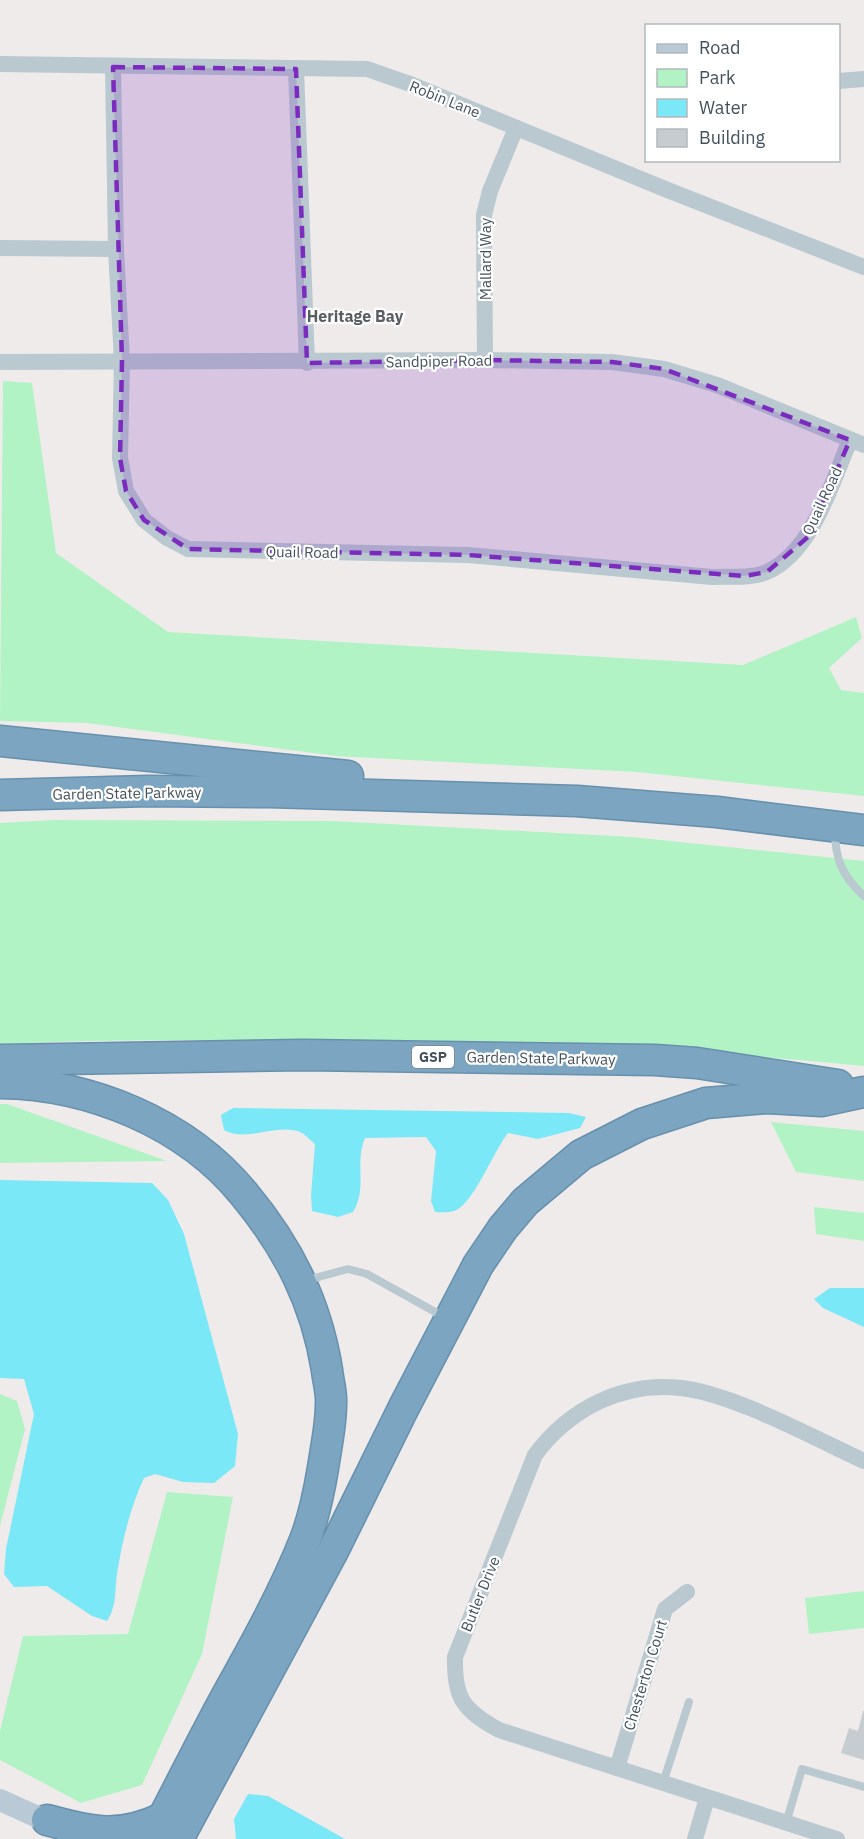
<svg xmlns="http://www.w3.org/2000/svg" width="864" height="1839" viewBox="0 0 864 1839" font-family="'IBM Plex Sans',sans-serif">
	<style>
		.green { fill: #b2f3c5 }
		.water { fill: #7ae8f6 }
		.building { fill: #c7ccd1 }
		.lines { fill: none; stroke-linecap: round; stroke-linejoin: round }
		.highway-casing { stroke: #6790ad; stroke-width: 33 }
		.lane { stroke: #bac8d0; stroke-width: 8 }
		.street { stroke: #bac8d0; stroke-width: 16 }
		.secondary { stroke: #b9cad6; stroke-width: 22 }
		.highway { stroke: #7ca5c1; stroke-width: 30 }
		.marked { fill: #7b2cbf; fill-opacity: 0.2; stroke: #7b2cbf; stroke-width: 4.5; stroke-dasharray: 12 8; stroke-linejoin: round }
		.labels { text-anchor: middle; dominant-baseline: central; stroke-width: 4.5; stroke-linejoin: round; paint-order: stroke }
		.shield { fill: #fff; stroke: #7b858c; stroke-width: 1.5 }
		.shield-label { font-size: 14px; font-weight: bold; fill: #42515b }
		.street-label { font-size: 15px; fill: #42515b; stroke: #fff }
		.neighbourhood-label { font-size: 16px; font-weight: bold; fill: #575d61; stroke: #fff }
	</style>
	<rect width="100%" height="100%" fill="#efebeb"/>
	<g class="green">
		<path d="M3 381 32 383 56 553 168 632 743 665 856 617 862 638 829 668 841 690 864 693V796L637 772 336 756 87 723 0 721Z"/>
		<path d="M55 820 333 821 632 837 864 861V1066C675 1047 484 1041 294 1040 196 1040 98 1039 0 1044V823Z"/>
		<path d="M0 1104H7L167 1161 0 1163Z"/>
		<path d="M771 1122 864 1131V1181L796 1172Z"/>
		<path d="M814 1207 864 1213V1241L816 1234Z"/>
		<path d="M0 1394 17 1401 25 1429 0 1526Z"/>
		<path d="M167 1492 233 1497 202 1654 142 1785 81 1803 0 1760V1731L23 1636 128 1634Z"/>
		<path d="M864 1591V1628L809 1634 805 1598Z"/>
	</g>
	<g class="water">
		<path d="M233 1108 569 1113 586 1117 580 1128 538 1139 508 1133C493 1152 473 1205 454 1211 448 1213 440 1212 435 1212L431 1201 436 1151 426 1137 365 1138C354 1165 368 1187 353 1212L338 1217 312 1211 311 1195 315 1144C311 1141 305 1134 300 1132 275 1123 247 1143 224 1130L221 1115Z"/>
		<path d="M0 1180 152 1183 168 1200 184 1234 238 1434 235 1466 214 1483 183 1482 155 1474 144 1478C131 1506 123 1537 118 1568 114 1588 118 1604 107 1621L92 1616 47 1586 14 1587 4 1574 6 1549 34 1414 24 1379 0 1378Z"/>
		<path d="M830 1288H864V1327L823 1308 814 1299Z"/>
		<path d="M248 1794 268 1796 345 1839H236L234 1819Z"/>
	</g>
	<path class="building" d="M863 1711H864V1760L841 1753 849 1728 858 1731Z"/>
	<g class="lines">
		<g class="highway-casing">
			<g id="highway">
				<path d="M0 741 348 776"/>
				<path d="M0 795 148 791 269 792 577 801 717 812 864 830"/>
				<path d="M0 1060 304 1055 655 1060 697 1063 838 1085"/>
				<path d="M0 1083C90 1084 186 1123 244 1194 288 1247 316 1302 327 1370 328 1381 332 1393 331 1404 331 1426 326 1447 323 1468 319 1492 314 1517 305 1540 283 1595 254 1647 225 1699 200 1745 177 1792 152 1839"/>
				<path d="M47 1820C92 1832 119 1839 163 1818"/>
				<path d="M178 1839 333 1551 404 1407 478 1265 503 1228 525 1202 581 1155 642 1124 706 1103 767 1098 821 1101 864 1092"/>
			</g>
		</g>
		<g class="lane">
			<path d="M835 831C835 860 843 877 864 896"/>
			<path d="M304 1281 348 1269 367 1274 446 1318"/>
			<path d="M663 1783 689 1702"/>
			<path d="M786 1823 802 1769 864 1787"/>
		</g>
		<g class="street">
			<path d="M0 64 367 69 410 84 665 189 864 267"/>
			<path d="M113 67 116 249 122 361 120 458 126 491 144 520 167 538 188 549 468 555 712 577C729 576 751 579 767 572 813 551 832 482 850 440"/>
			<path d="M296 69 307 363"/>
			<path d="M838 81 864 79"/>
			<path d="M0 248 116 249"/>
			<path d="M485 360 484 215 490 191 516 128"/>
			<path d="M0 362 485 360 612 362 664 369 717 385 864 445"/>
			<path d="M617 1768 665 1609 687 1592"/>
			<path d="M695 1839 707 1798"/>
			<path d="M837 1839 499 1730C463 1710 454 1698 455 1657L535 1455C569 1409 623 1381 681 1388 734 1394 814 1438 864 1461"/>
		</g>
		<path class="secondary" d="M0 1800 62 1828"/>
		<use href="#highway" class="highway"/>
	</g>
	<path class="marked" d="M113 67 296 69 307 363 485 360 612 362 664 369 850 440 808 537 767 572 744 576 468 555 188 549 144 520 126 491 120 458 122 361Z"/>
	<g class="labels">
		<rect class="shield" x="412" y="1046" width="42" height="22" rx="4.5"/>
		<g class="shield-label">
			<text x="433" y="1057">GSP</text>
		</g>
		<g class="street-label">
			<text transform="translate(445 99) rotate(22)">Robin Lane</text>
			<text transform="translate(485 259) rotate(-90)">Mallard Way</text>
			<text transform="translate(439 361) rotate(-1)">Sandpiper Road</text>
			<text transform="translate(822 501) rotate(-65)">Quail Road</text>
			<text transform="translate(302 552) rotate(1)">Quail Road</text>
			<text transform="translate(127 793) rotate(-1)">Garden State Parkway</text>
			<text transform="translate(541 1058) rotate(1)">Garden State Parkway</text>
			<text transform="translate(480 1594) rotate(-68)">Butler Drive</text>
			<text transform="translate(645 1675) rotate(-73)">Chesterton Court</text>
		</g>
		<g class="neighbourhood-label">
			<text x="355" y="316">Heritage Bay</text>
		</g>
	</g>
	<rect x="645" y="24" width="195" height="138" fill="#ffffff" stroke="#b3b9bd" stroke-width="1.5"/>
	<rect x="657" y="44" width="30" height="9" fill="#b9cad6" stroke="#b3b9bd" stroke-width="1.5"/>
	<text x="699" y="54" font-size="18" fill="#42515b">Road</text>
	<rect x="657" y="69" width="30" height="18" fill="#b2f3c5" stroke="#b3b9bd" stroke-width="1.5"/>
	<text x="699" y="84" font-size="18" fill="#42515b">Park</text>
	<rect x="657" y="99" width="30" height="18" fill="#7ae8f6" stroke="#b3b9bd" stroke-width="1.5"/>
	<text x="699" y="114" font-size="18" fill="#42515b">Water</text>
	<rect x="657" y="129" width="30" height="18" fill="#c7ccd1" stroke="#b3b9bd" stroke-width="1.5"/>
	<text x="699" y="144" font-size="18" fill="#42515b">Building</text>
</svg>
